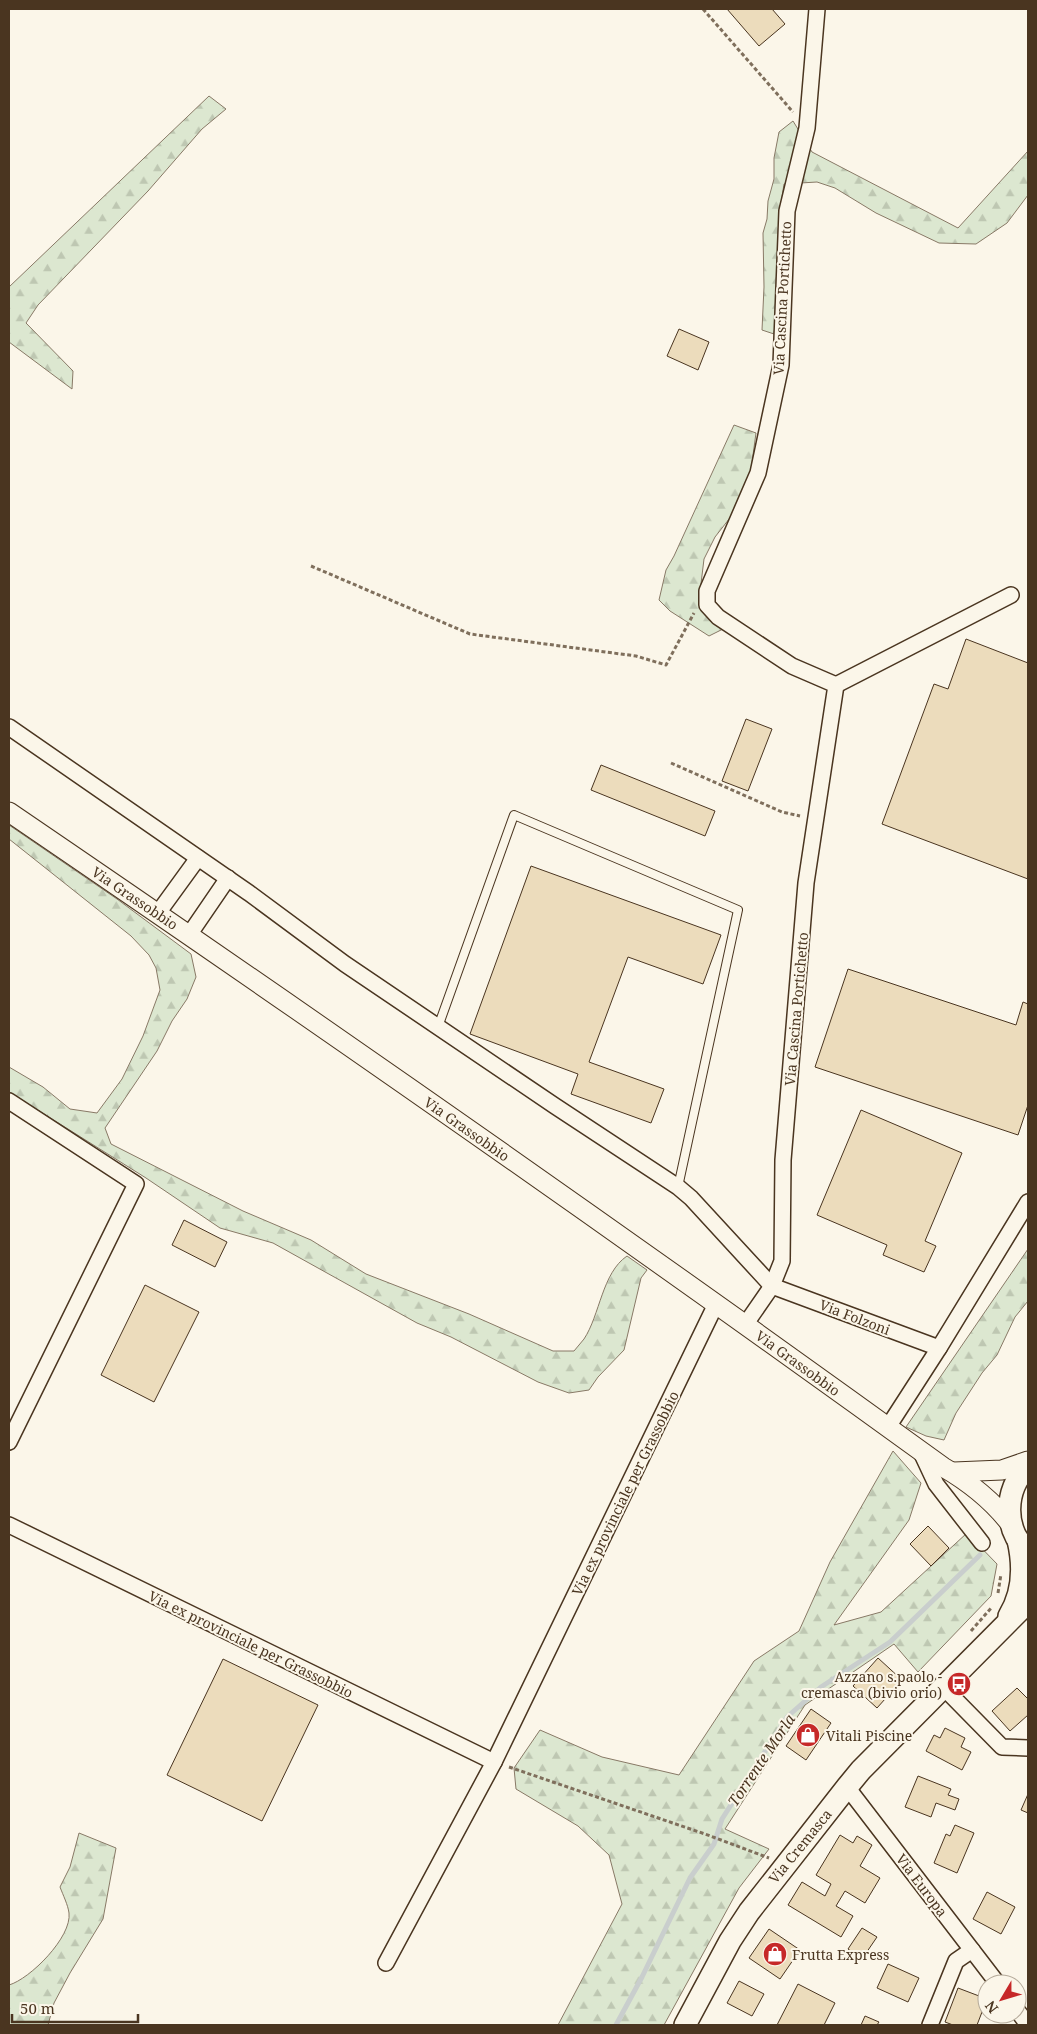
<svg xmlns="http://www.w3.org/2000/svg" width="1037" height="2034" viewBox="0 0 1037 2034" font-family="'Noto Serif',serif">
	<style>
		.forest { fill: url(#forest-firs); stroke: #887966 }
		.lines { fill: none; stroke-linecap: round; stroke-linejoin: round }
		.stream { stroke: #c9cecd; stroke-width: 5 }
		.building { fill: #ecdcbc; stroke: #4a3520 }
		.service-casing { stroke: #4a3520; stroke-width: 10 }
		.minor-casing { stroke: #4a3520; stroke-width: 18 }
		.tertiary-casing { stroke: #4a3520; stroke-width: 21 }
		.secondary-casing { stroke: #4a3520; stroke-width: 24 }
		.path { stroke: #7f6f5c; stroke-width: 3; stroke-dasharray: 4 2.5; stroke-linecap: butt }
		.service { stroke: #fbf6e9; stroke-width: 8 }
		.minor { stroke: #fbf6e9; stroke-width: 15 }
		.tertiary { stroke: #fbf6e9; stroke-width: 19 }
		.secondary { stroke: #fbf6e9; stroke-width: 21 }
		.labels { text-anchor: middle; dominant-baseline: central; stroke-width: 4; stroke-linejoin: round; paint-order: stroke }
		.street-label { font-size: 14px; fill: #4a3520; stroke: #fbf6e9 }
		.poi-label { font-size: 14px; fill: #4a3520; stroke: #fbf6e9; text-anchor: start }
		.water-label { font-size: 15px; font-style: italic; fill: #4a3520; stroke: #fbf6e9 }
	</style>
	<defs>
		<pattern id="forest-firs" width="22" height="20" patternUnits="userSpaceOnUse" patternTransform="scale(1.25)"><rect width="22" height="20" fill="#dce7d0"/><path d="M5 1l3.5 6h-7zM16 11l3.5 6h-7z" fill="#bec7b2"/></pattern>
	</defs>
	<rect width="100%" height="100%" fill="#fbf6e9"/>
	<g class="forest">
		<path d="M209 96 226 109 202 129 148 191 38 305 26 323 73 371 72 389 9 342V287Z"/>
		<path d="M793 121 812 152 958 228 1028 151V195L1007 223 976 244 939 243 876 213 835 188 817 182 784 184 780 210 779 294 774 334 762 330 764 287 763 233 767 219 768 201 774 179V158L779 132Z"/>
		<path d="M734 425 756 433 750 477 733 514 715 537 704 559 699 600 723 629 709 636 670 611 659 600 666 570 674 556Z"/>
		<path d="M9 825 117 899 191 954 196 977 187 999 172 1021 157 1051 105 1128 111 1144 243 1211 311 1240 366 1274 469 1314 553 1351H574C577 1347 581 1343 584 1339 600 1315 602 1273 627 1256L647 1270 641 1278 624 1350 598 1377 589 1390 569 1393 538 1382 451 1337 417 1323 273 1243 220 1228 146 1178 9 1092V1067L43 1087 70 1109 97 1113 122 1079 143 1036 160 990 156 968 149 955 131 936 9 839Z"/>
		<path d="M1028 1249V1301L1015 1317 997 1355 982 1373 956 1413 944 1440 926 1436 906 1427Z"/>
		<path d="M893 1451 921 1483 909 1520 834 1625 881 1612 967 1533 997 1564 991 1596 918 1672 894 1644 805 1705 725 1829 769 1849 739 1888 664 2025H558L622 1904 609 1855 578 1826 516 1789 514 1768 540 1730 602 1757 679 1775 754 1661 799 1631 830 1562Z"/>
		<path d="M79 1833 116 1848 103 1919 70 1973 54 2003 48 2025H9V1985C30 1979 72 1937 69 1913 68 1905 63 1895 60 1887L70 1867Z"/>
	</g>
	<g class="lines">
		<path class="stream" d="M616 2025 642 1977 690 1878 714 1844 722 1819 787 1717 821 1687 890 1642 980 1555"/>
	</g>
	<g class="building">
		<path d="M727 9H772L785 24 759 46Z"/>
		<path d="M679 329 709 342 698 370 667 356Z"/>
		<path d="M966 639 1028 663V879L882 824 934 684 948 689Z"/>
		<path d="M746 719 772 729 748 791 722 781Z"/>
		<path d="M601 765 715 811 705 836 591 790Z"/>
		<path d="M531 866 721 935 703 984 628 957 589 1062 664 1089 651 1123 571 1094 578 1074 470 1034Z"/>
		<path d="M848 969 1016 1025 1023 1002 1028 1004V1105L1018 1135 815 1067Z"/>
		<path d="M861 1110 962 1153 925 1241 936 1246 924 1272 883 1255 887 1245 817 1215Z"/>
		<path d="M184 1220 227 1242 215 1267 172 1245Z"/>
		<path d="M145 1285 199 1312 154 1402 101 1375Z"/>
		<path d="M928 1526 949 1548 931 1566 910 1544Z"/>
		<path d="M878 1658 902 1680 877 1708 853 1686Z"/>
		<path d="M223 1659 318 1705 262 1821 167 1775Z"/>
		<path d="M1017 1688 1028 1699V1715L1010 1731 992 1711Z"/>
		<path d="M811 1709 831 1723 806 1760 786 1746Z"/>
		<path d="M945 1728 965 1738 961 1747 971 1752 962 1770 926 1751 934 1735 940 1738Z"/>
		<path d="M918 1776 951 1789 948 1795 959 1799 955 1810 936 1803 931 1817 905 1807Z"/>
		<path d="M1028 1794V1813L1021 1810Z"/>
		<path d="M955 1825 974 1833 957 1873 934 1863 946 1834 950 1836Z"/>
		<path d="M840 1835 853 1843 857 1836 872 1845 860 1866 880 1878 865 1903 845 1891 836 1906 853 1916 841 1937 788 1905 802 1882 825 1896 831 1884 816 1875Z"/>
		<path d="M987 1892 1015 1907 1001 1934 973 1919Z"/>
		<path d="M862 1928 877 1937 862 1959 848 1949Z"/>
		<path d="M769 1929 800 1950 780 1979 749 1958Z"/>
		<path d="M888 1964 919 1978 908 2002 877 1988Z"/>
		<path d="M739 1981 764 1994 752 2016 727 2003Z"/>
		<path d="M798 1984 835 2003 824 2025H777Z"/>
		<path d="M958 1988 987 1999 977 2025H953L945 2022Z"/>
		<path d="M865 2016 879 2022 877 2025H861Z"/>
	</g>
	<g class="lines">
		<g class="service-casing">
			<path id="service" d="M438 1027 514 815 738 910 678 1187"/>
		</g>
		<g class="minor-casing">
			<g id="minor">
				<path d="M836 685 1011 595"/>
				<path d="M9 727 249 893 345 964 555 1106 678 1187 691 1198 772 1286 939 1348"/>
				<path d="M158 913 198 858"/>
				<path d="M189 935 228 878"/>
				<path d="M9 1101 136 1184 9 1442"/>
				<path d="M745 1325 772 1286 782 1261 783 1160 806 883 836 685 792 666 718 617 707 605V591L758 473 781 365 787 211 807 128 817 9"/>
				<path d="M888 1427 939 1348 1028 1202"/>
				<path d="M921 1452 936 1484 982 1543"/>
				<path d="M9 1525 494 1762"/>
				<path d="M943 1687 1002 1747 1028 1748"/>
				<path d="M847 1787 998 1984"/>
				<path d="M386 1963 494 1762 716 1304"/>
				<path d="M1017 2010 1028 2025"/>
				<path d="M930 2025 956 1961 972 1950"/>
			</g>
		</g>
		<g class="tertiary-casing">
			<g id="tertiary">
				<path d="M9 812C323 1026 635 1244 943 1467 969 1482 994 1502 1012 1526"/>
				<path d="M954 1472 1002 1470 1028 1461"/>
			</g>
		</g>
		<g class="secondary-casing">
			<g id="secondary">
				<path d="M1028 1466C1004 1490 1003 1529 1028 1552"/>
				<path d="M1009 1616C1024 1592 1024 1566 1018 1540"/>
				<path d="M685 2025 730 1941 749 1912 847 1787 861 1770 1028 1602"/>
			</g>
		</g>
		<g class="path">
			<path d="M703 9 793 112"/>
			<path d="M311 566 470 634 636 656 666 665 694 613"/>
			<path d="M671 763 782 812 800 816"/>
			<path d="M998 1593 1001 1574"/>
			<path d="M971 1631 992 1607"/>
			<path d="M509 1767 705 1834 769 1858"/>
		</g>
		<use href="#service" class="service"/>
		<use href="#minor" class="minor"/>
		<use href="#tertiary" class="tertiary"/>
		<use href="#secondary" class="secondary"/>
	</g>
	<defs>
		<g id="bus-disc" transform="scale(1.25)"><circle r="9.5" fill="#c62828" stroke="#fbf6e9"/><path d="M-5-6H5V4H4V6H2V4H-2V6H-4V4H-5ZM-3.5-4V0h7V-4ZM-3.5 1.2v1.5H-2V1.2ZM2 1.2v1.5H3.5V1.2Z" fill="#fff"/></g>
		<g id="shop-disc" transform="scale(1.25)"><circle r="9.5" fill="#c62828" stroke="#fbf6e9"/><path d="M-5-2.5h2.3a2.7 3.5 0 0 1 5.4 0H5L5.5 6h-11ZM-1.5-2.5h3a1.5 2.3 0 0 0-3 0Z" fill="#fff"/></g>
	</defs>
	<g fill-rule="evenodd">
		<use href="#bus-disc" x="959" y="1684"/>
		<use href="#shop-disc" x="808" y="1735"/>
		<use href="#shop-disc" x="775" y="1954"/>
	</g>
	<g class="labels">
		<g class="street-label">
			<text transform="translate(782 298) rotate(-87)">Via Cascina Portichetto</text>
			<text transform="translate(135 898) rotate(34)">Via Grassobbio</text>
			<text transform="translate(796 1009) rotate(-85)">Via Cascina Portichetto</text>
			<text transform="translate(467 1129) rotate(35)">Via Grassobbio</text>
			<text transform="translate(855 1317) rotate(21)">Via Folzoni</text>
			<text transform="translate(798 1363) rotate(36)">Via Grassobbio</text>
			<text transform="translate(625 1493) rotate(-64)">Via ex provinciale per Grassobbio</text>
			<text transform="translate(251 1644) rotate(26)">Via ex provinciale per Grassobbio</text>
			<text transform="translate(800 1846) rotate(-51)">Via Cremasca</text>
			<text transform="translate(922 1885) rotate(53)">Via Europa</text>
		</g>
		<g class="poi-label">
			<text x="942" y="1676" text-anchor="end">Azzano s.paolo -<tspan x="942" dy="16">cremasca (bivio orio)</tspan></text>
			<text x="826" y="1735">Vitali Piscine</text>
			<text x="792" y="1954">Frutta Express</text>
		</g>
		<g class="water-label">
			<text transform="translate(761 1760) rotate(-56)">Torrente Morla</text>
		</g>
	</g>
	<rect width="1037" height="2034" fill="none" stroke="#4a3520" stroke-width="20"/>
	<g transform="translate(1002 1999) rotate(232)"><circle r="24" fill="#fbf6e9" stroke="#b4a999"/>
	<path d="M0-4L9 19L0 12L-9 19Z" fill="#c62828"/>
	<text y="-8" font-size="14" font-weight="bold" text-anchor="middle" fill="#4a3520">N</text>
	</g>
	<path d="M12 2014v8h126v-8" fill="none" stroke="#4a3520" stroke-width="2.5"/>
	<text x="20" y="2014" font-size="15" fill="#4a3520" stroke="#fbf6e9" stroke-width="4" paint-order="stroke">50 m</text>
</svg>
